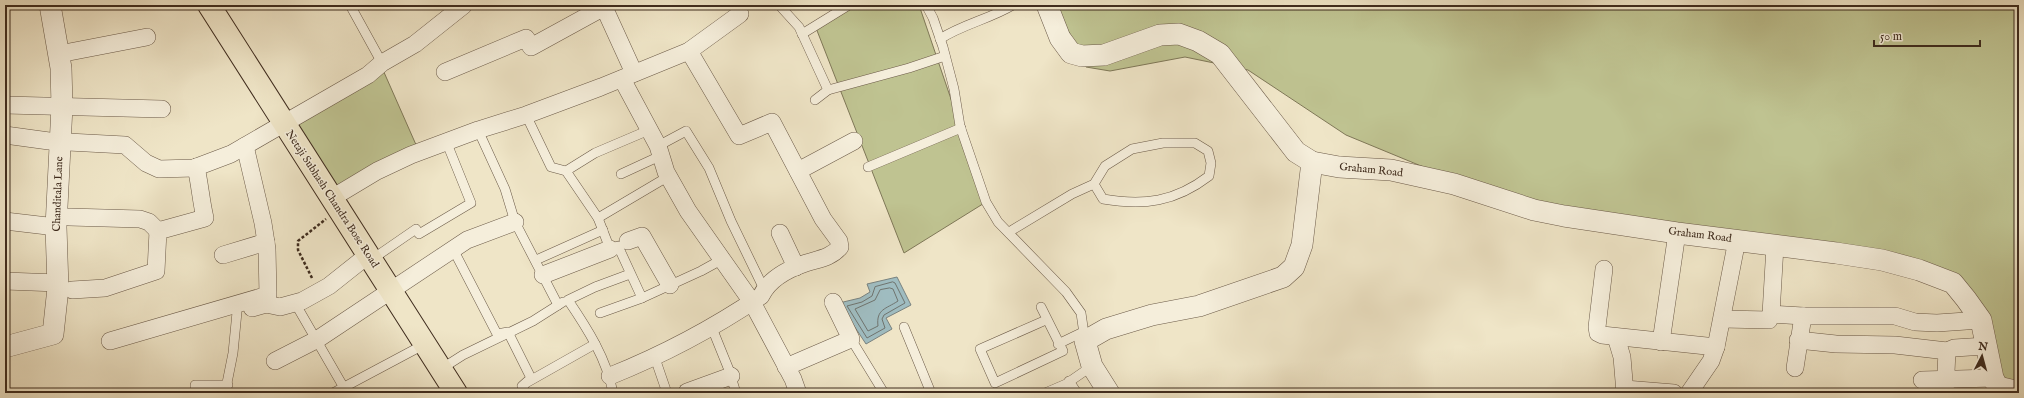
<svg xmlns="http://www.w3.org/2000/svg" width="2024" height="398" viewBox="0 0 2024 398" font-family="'IM FELL English',serif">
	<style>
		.green { fill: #bfc391; stroke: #7f7858 }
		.water { fill: #9fbcc0; stroke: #79827f }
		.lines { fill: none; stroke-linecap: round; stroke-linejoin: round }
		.shore { stroke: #6f746f; stroke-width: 1 }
		.service-casing { stroke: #6b5a48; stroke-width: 10 }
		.minor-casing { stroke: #6b5a48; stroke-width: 18 }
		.tertiary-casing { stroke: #6b5a48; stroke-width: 22 }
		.primary-casing { stroke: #3f2c1e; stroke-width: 24 }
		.path { stroke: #3f2c1e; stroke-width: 2.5; stroke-dasharray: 3 2; stroke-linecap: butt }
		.service { stroke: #f5eedb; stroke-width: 9 }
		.minor { stroke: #f5eedb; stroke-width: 17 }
		.tertiary { stroke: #f5eedb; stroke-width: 21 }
		.primary { stroke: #efe5c7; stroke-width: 22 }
		.labels { text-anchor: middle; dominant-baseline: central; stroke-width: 3; stroke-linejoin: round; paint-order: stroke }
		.street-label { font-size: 11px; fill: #3f2c1e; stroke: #f5eedb }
	</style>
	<rect width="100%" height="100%" fill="#efe5c7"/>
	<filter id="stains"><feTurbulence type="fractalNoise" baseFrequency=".005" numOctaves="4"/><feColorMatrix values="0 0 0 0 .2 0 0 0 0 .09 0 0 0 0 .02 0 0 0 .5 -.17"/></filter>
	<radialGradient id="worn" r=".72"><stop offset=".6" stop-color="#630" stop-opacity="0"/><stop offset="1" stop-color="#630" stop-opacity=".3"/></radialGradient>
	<g class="green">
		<path d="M850 5H919L986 202 904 253 816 28Z"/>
		<path d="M1053 5H2019V393H1996L1973 302 1888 261 1530 211 1346 135 1248 70 1185 57 1110 71 1086 67 1077 53 1070 34Z"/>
		<path d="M383 70 417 147 334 192 290 123Z"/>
	</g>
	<path class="water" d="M897 277 911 305 886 318 892 329 866 344 839 303 860 298 870 292 867 284Z"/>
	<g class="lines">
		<g class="shore">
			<path d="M893 282 895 283 905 303 884 315 882 319 885 328 867 338 847 306 862 302 872 296 875 287Z"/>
			<path d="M890 288 893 289 898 301C886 309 876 309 878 326L868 331 855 309 875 300 880 290Z"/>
		</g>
		<g class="service-casing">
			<g id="service">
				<path d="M350 5 382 63"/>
				<path d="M779 5 799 27 828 90"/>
				<path d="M926 5 933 18 943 47 954 89 960 126 986 202 998 222 1066 292 1081 313 1085 341"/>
				<path d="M802 34 849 5"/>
				<path d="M940 39C963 24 990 19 1013 5"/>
				<path d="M815 100 828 90 909 68 945 56"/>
				<path d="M526 115 551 167 566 171 595 153 649 130"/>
				<path d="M478 130 505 189 515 222 558 305"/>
				<path d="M658 146 686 131 709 168 731 221 764 289"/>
				<path d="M868 167 961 128"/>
				<path d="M566 171 598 218 610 249 618 246 642 298 600 313"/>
				<path d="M621 174 660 156"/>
				<path d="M598 218 669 176"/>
				<path d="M1009 232 1072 194 1094 184 1105 166 1132 149 1163 143H1195L1208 151 1211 163 1209 176C1175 202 1144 206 1103 199L1094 184"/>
				<path d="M453 249 497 334 508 332 531 378 522 386 526 393"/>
				<path d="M371 260 416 229 419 234 471 203 446 141"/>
				<path d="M536 260 603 230"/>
				<path d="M642 298 701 271 721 260"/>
				<path d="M295 303 347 393"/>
				<path d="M1041 307 1063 351 995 383 980 349 1046 320"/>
				<path d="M904 327 931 393"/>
				<path d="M712 328 729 370 736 393"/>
				<path d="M851 339 884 393"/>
				<path d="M1058 344 1083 332"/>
				<path d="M655 358 667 393"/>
				<path d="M441 369 463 355 533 321 563 302"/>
				<path d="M1069 381 1077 393"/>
				<path d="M526 383 595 344"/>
				<path d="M195 393V385H228"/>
				<path d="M225 393 233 353 237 312"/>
				<path d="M333 393 425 344"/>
				<path d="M613 393C607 359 587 328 568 300L595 287 630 274"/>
				<path d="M1045 393 1066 384 1092 366"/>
			</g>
		</g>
		<g class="minor-casing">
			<g id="minor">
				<path d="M603 5 634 73"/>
				<path d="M59 54 147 37"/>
				<path d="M445 72 526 38 531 47 604 7"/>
				<path d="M622 79 658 146 666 172 688 211 752 302 793 379 798 393"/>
				<path d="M5 105 162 109"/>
				<path d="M5 135 49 141 125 145 146 163 159 169 194 168 231 154 368 75 382 63 415 44 464 5"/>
				<path d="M798 171 854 141"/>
				<path d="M332 198 377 171 411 155 478 130 526 115 601 87 689 51 740 14"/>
				<path d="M69 217 140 219 149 222 158 231"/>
				<path d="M5 221 56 227"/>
				<path d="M780 233 796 267"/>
				<path d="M628 241 642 236 670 285"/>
				<path d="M223 255 266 242"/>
				<path d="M1604 269 1597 327 1598 333 1602 335 1716 347"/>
				<path d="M543 275 610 249"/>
				<path d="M5 281 58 283"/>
				<path d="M72 290 105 288 156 271 158 231 205 218C201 201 200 185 196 167"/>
				<path d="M252 308 266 304 280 307 302 301 329 286 368 255"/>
				<path d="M1771 314 1775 246"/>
				<path d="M1723 319 1769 320 1771 314 1803 316H1895L1915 322 1937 323 1981 320"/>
				<path d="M1616 337 1622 357 1625 393"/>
				<path d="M1798 340 1836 344 1895 345 1947 351"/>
				<path d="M110 341 268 295 267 249 263 223 245 146"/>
				<path d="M1661 342 1677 233"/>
				<path d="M275 361 318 339 467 240 515 222"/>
				<path d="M786 367 851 339 833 302"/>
				<path d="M1795 368 1803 316"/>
				<path d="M610 376C665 354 712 329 761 296 769 279 788 269 806 263 818 259 831 258 840 247L839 241 823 219 772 122 739 136 689 51"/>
				<path d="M1922 380 1993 378"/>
				<path d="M1625 389 1674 393"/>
				<path d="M687 392 731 376"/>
				<path d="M1689 393 1711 361 1716 347 1737 240"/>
				<path d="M1945 393 1947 351 1954 348 1986 346"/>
			</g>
		</g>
		<g class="tertiary-casing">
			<g id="tertiary">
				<path d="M1047 5 1060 38 1071 53 1082 56 1104 55 1160 35 1179 34 1198 41 1220 54 1296 152 1312 162 1339 167 1391 170 1454 184 1534 210 1564 216 1677 233 1836 253 1882 260 1919 270 1953 283 1966 299 1981 320 1993 378 1998 387 2019 392"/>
				<path d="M5 347 53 334 58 288 56 227 62 106 61 68 50 5"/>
				<path d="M1109 393 1092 366 1085 341 1106 329 1152 315 1199 306 1283 277 1294 267 1302 245 1312 162"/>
			</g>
		</g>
		<g class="primary-casing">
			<path id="primary" d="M209 5 456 393"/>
		</g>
		<path class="path" d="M312 278 298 250V241L326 219"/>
		<use href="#service" class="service"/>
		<use href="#minor" class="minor"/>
		<use href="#tertiary" class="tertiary"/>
		<use href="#primary" class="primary"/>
	</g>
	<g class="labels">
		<g class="street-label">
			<text transform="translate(1371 170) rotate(6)">Graham Road</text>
			<text transform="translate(58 194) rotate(-88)">Chanditala Lane</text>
			<text transform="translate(332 199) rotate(57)">Netaji Subhash Chandra Bose Road</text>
			<text transform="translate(1700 235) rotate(7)">Graham Road</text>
		</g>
	</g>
	<rect width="2024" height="398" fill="none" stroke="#efe5c7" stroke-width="20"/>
	<rect x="6" y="6" width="2012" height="386" fill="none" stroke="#3f2c1e" stroke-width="2"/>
	<rect x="10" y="10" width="2004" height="378" fill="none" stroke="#3f2c1e"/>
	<g transform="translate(1982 356) rotate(6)" stroke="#f5eedb" stroke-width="3" paint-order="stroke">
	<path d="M0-3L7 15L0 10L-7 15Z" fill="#3f2c1e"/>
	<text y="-6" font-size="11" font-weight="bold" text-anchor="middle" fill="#3f2c1e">N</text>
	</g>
	<path d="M1874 40v6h106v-6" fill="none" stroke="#3f2c1e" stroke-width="2"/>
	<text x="1880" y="40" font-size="12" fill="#3f2c1e" stroke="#f5eedb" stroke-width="3" paint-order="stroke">50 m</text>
	<rect width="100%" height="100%" filter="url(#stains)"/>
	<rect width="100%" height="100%" fill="url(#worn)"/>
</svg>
